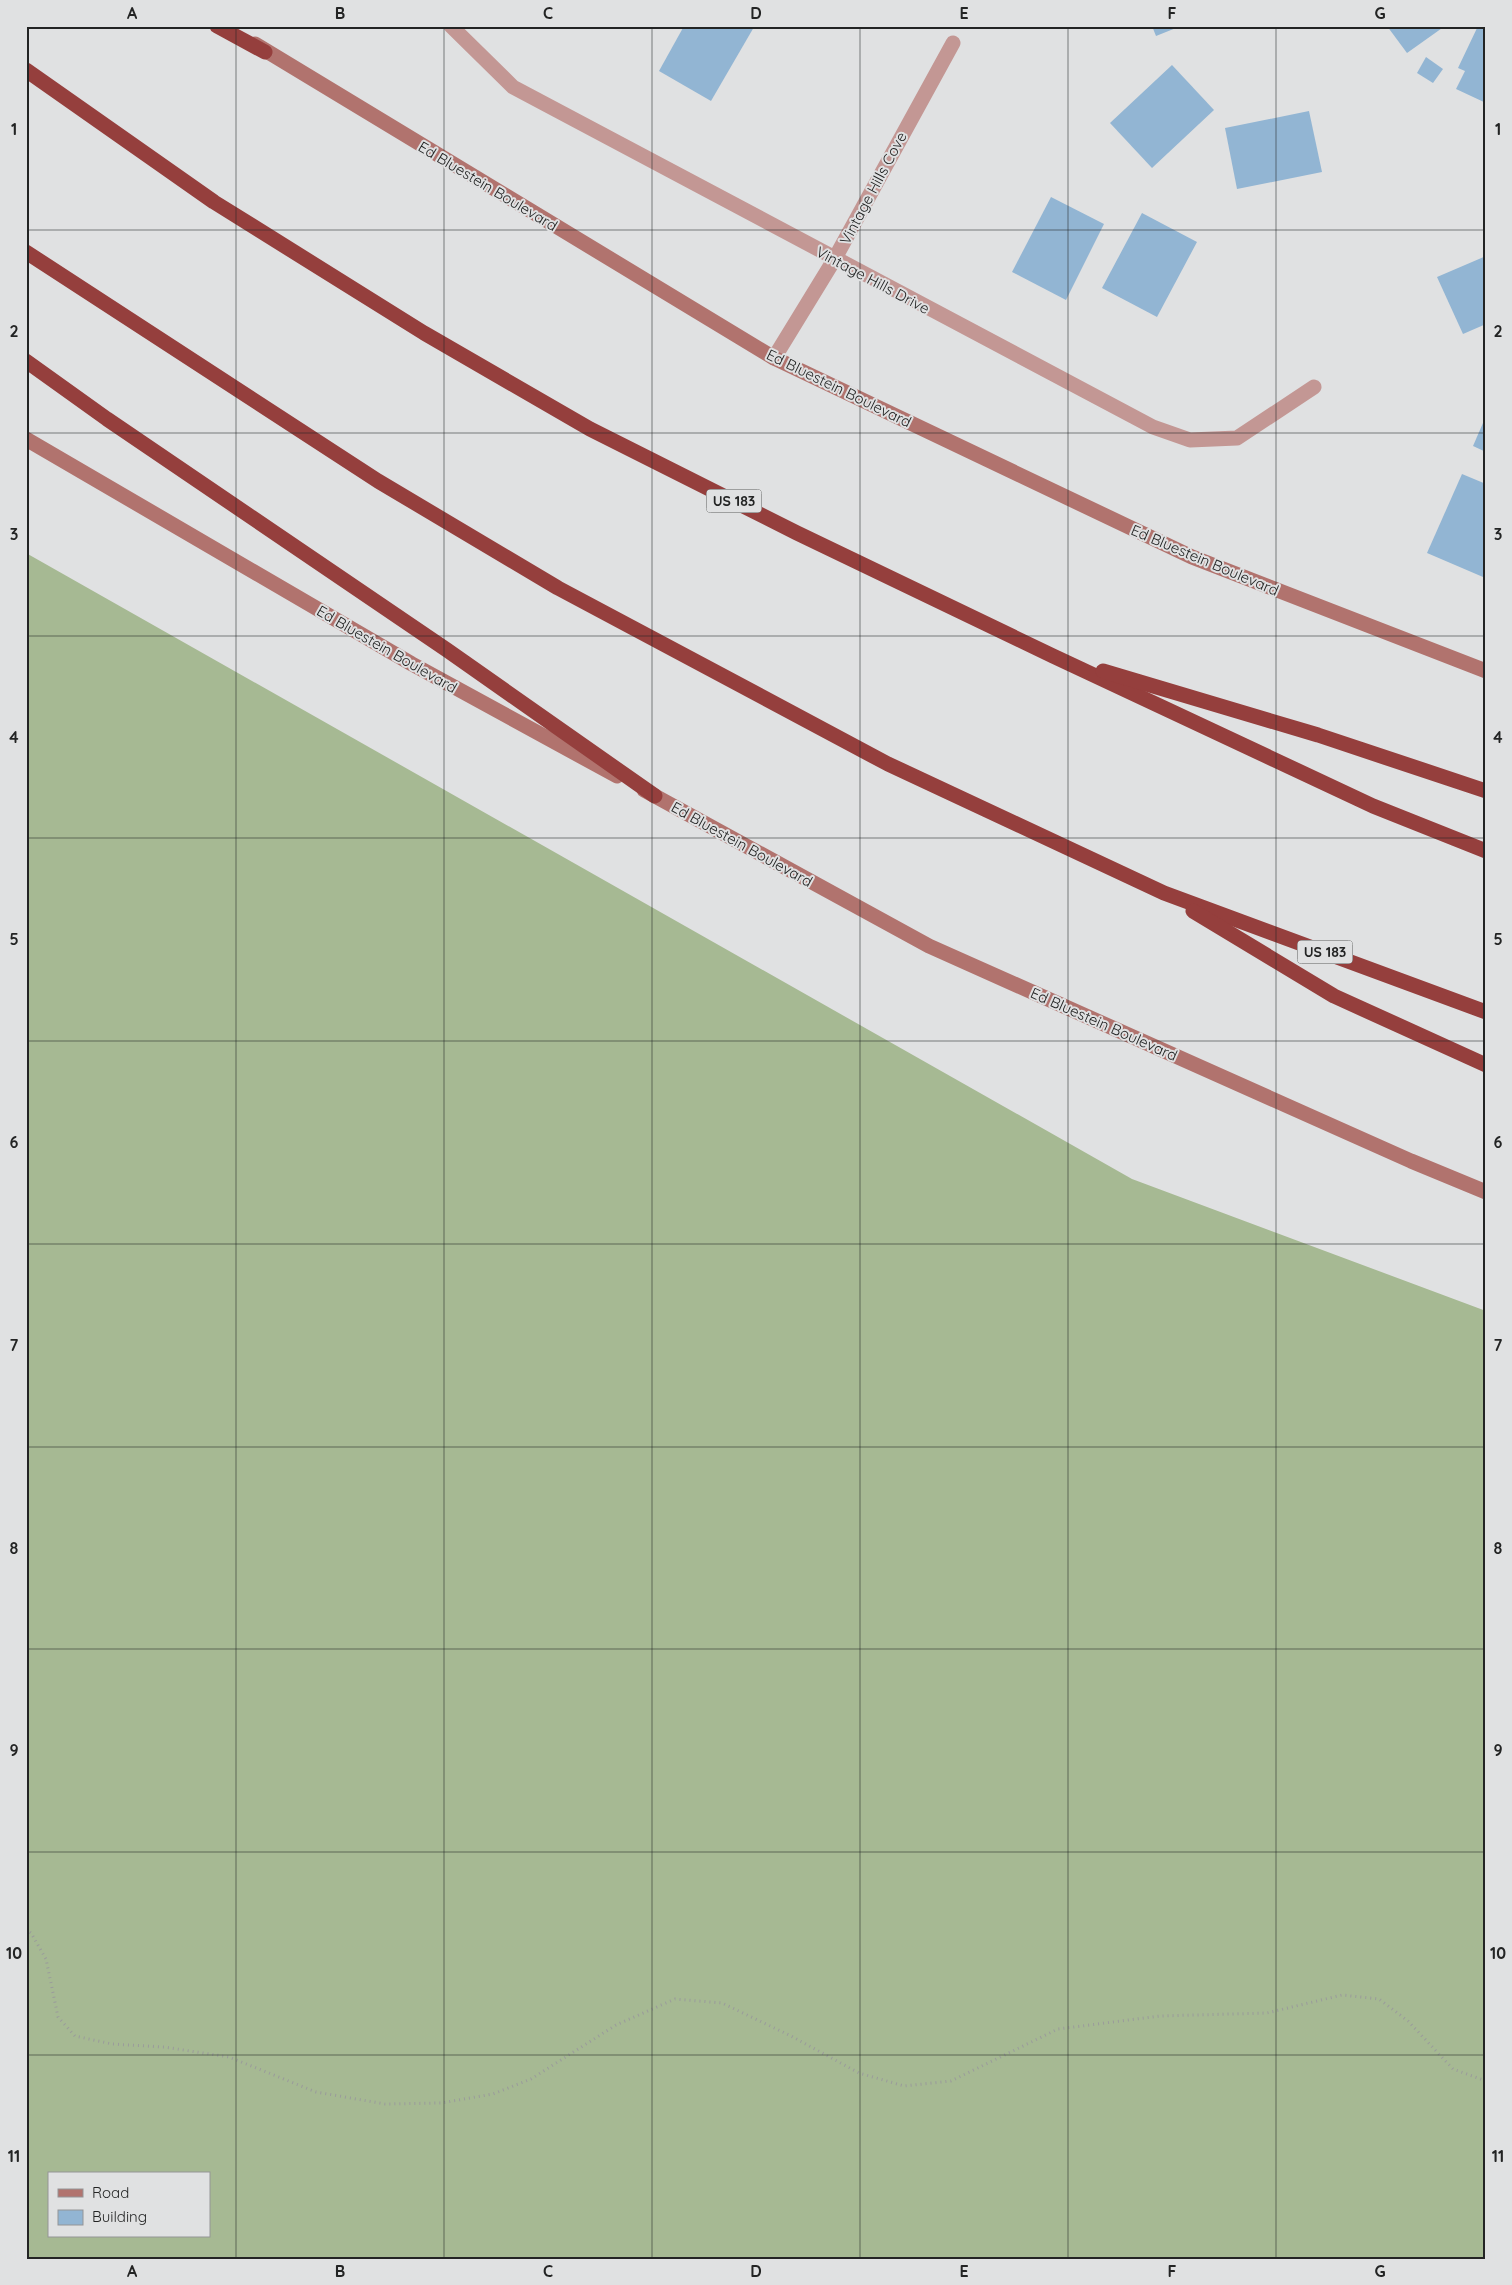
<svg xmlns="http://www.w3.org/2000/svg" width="1512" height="2285" viewBox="0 0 1512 2285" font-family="Quicksand,sans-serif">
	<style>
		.forest { fill: #a6b993; fill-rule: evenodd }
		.building { fill: #92b5d3 }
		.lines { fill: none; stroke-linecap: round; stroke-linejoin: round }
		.path { stroke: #9a9b9b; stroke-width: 3; stroke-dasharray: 1 4; stroke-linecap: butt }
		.minor { stroke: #c39794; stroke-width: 15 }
		.secondary { stroke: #b1736e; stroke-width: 15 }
		.motorway { stroke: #953f3d; stroke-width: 15 }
		.grid { fill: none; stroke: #232424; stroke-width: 1; stroke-opacity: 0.55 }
		.labels { text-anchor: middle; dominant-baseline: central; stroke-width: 4; stroke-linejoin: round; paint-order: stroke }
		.shield { fill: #e0e1e2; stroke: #5c5d5d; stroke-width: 1 }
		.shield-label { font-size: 14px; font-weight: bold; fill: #232424 }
		.street-label { font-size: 15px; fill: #232424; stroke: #e0e1e2 }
		.neatline { fill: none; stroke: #232424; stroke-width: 2 }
		.grid-label { font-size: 16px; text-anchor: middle; font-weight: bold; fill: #232424 }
	</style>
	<rect width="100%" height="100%" fill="#e0e1e2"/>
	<path class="forest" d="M26 553 1132 1179 1486 1311V2259H26ZM49 2174H209V2236H49Z"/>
	<g class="building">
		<path d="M684 26 754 27 711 101 659 71Z"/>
		<path d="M1152 26H1181L1156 36Z"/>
		<path d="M1387 26H1445L1407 53Z"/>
		<path d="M1478 26H1486V103L1456 89 1465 71 1458 68Z"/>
		<path d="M1426 57 1443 69 1433 83 1417 73Z"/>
		<path d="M1172 65 1214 110 1152 168 1110 123Z"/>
		<path d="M1309 111 1322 172 1237 189 1225 128Z"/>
		<path d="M1051 197 1104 224 1066 300 1012 272Z"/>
		<path d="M1142 213 1197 242 1157 317 1102 288Z"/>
		<path d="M1486 256V324L1463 334 1437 277Z"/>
		<path d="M1486 416V452L1473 446Z"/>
		<path d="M1462 474 1486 484V572L1483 577 1427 553Z"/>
	</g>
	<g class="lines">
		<path class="path" d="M26 1929 31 1933 46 1959 58 2017 75 2036 112 2044 164 2047 229 2057 316 2092 385 2104 441 2103 493 2094 531 2079 616 2025 675 1999 722 2003 791 2036 859 2073 904 2086 951 2081 1058 2029 1160 2016 1267 2013 1342 1995 1379 1999 1408 2021 1453 2069 1486 2081"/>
		<g class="minor">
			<path d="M451 26 513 87 1153 427 1190 440 1237 438 1314 387"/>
			<path d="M774 358 834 260 953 43"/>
		</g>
		<g class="secondary">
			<path d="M255 44 774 358 1192 557 1486 671"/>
			<path d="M26 439 412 664 617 776"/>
			<path d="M644 790 929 946 1411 1161 1486 1192"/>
		</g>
		<g class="motorway">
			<path d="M217 26 265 52"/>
			<path d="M26 70 214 202 424 333 590 429 797 533 1053 656 1373 806 1486 851"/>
			<path d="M26 252 378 481 558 588 888 764 1164 893 1486 1012"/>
			<path d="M26 361 107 419 447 650 655 796"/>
			<path d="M1103 671 1318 735 1486 791"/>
			<path d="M1193 911 1334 996 1486 1065"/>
		</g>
	</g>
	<path class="grid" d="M236 26V2259M444 26V2259M652 26V2259M860 26V2259M1068 26V2259M1276 26V2259M26 230H1486M26 433H1486M26 636H1486M26 838H1486M26 1041H1486M26 1244H1486M26 1447H1486M26 1649H1486M26 1852H1486M26 2055H1486"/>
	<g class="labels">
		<g class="shield">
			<rect x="706.5" y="489.5" width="55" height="23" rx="4"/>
			<rect x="1297.5" y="940.5" width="55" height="23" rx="4"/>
		</g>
		<g class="shield-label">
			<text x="734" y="501">US 183</text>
			<text x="1325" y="952">US 183</text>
		</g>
		<g class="street-label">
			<text transform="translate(488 186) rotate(31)">Ed Bluestein Boulevard</text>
			<text transform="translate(873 188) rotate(-62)">Vintage Hills Cove</text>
			<text transform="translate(873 280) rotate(28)">Vintage Hills Drive</text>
			<text transform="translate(839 388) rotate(26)">Ed Bluestein Boulevard</text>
			<text transform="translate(1205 560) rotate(23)">Ed Bluestein Boulevard</text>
			<text transform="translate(387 649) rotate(30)">Ed Bluestein Boulevard</text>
			<text transform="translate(742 844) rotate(29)">Ed Bluestein Boulevard</text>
			<text transform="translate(1104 1024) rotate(24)">Ed Bluestein Boulevard</text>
		</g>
	</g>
	<rect width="1512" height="2285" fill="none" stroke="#e0e1e2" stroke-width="55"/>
	<rect x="48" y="2172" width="162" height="65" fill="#e0e1e2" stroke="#949596"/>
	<rect x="58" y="2189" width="25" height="8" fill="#b1736e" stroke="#949596"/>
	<text x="92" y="2198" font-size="15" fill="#232424">Road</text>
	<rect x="58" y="2210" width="25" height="15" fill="#92b5d3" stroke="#949596"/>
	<text x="92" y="2222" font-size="15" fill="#232424">Building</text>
	<rect x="28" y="28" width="1456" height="2230" class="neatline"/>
	<g class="grid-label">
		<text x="132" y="19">A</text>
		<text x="340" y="19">B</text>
		<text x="548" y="19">C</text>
		<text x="756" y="19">D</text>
		<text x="964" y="19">E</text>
		<text x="1172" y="19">F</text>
		<text x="1380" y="19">G</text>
		<text x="14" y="135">1</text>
		<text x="1498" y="135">1</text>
		<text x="14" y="337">2</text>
		<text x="1498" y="337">2</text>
		<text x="14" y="540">3</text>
		<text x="1498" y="540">3</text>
		<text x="14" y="743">4</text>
		<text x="1498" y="743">4</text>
		<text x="14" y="945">5</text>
		<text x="1498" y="945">5</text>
		<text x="14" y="1148">6</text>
		<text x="1498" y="1148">6</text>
		<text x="14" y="1351">7</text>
		<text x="1498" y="1351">7</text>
		<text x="14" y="1554">8</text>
		<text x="1498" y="1554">8</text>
		<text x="14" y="1756">9</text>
		<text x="1498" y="1756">9</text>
		<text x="14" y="1959">10</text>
		<text x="1498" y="1959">10</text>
		<text x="14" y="2162">11</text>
		<text x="1498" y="2162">11</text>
		<text x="132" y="2277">A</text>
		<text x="340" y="2277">B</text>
		<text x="548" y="2277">C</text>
		<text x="756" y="2277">D</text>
		<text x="964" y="2277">E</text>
		<text x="1172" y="2277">F</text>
		<text x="1380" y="2277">G</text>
	</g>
</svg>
